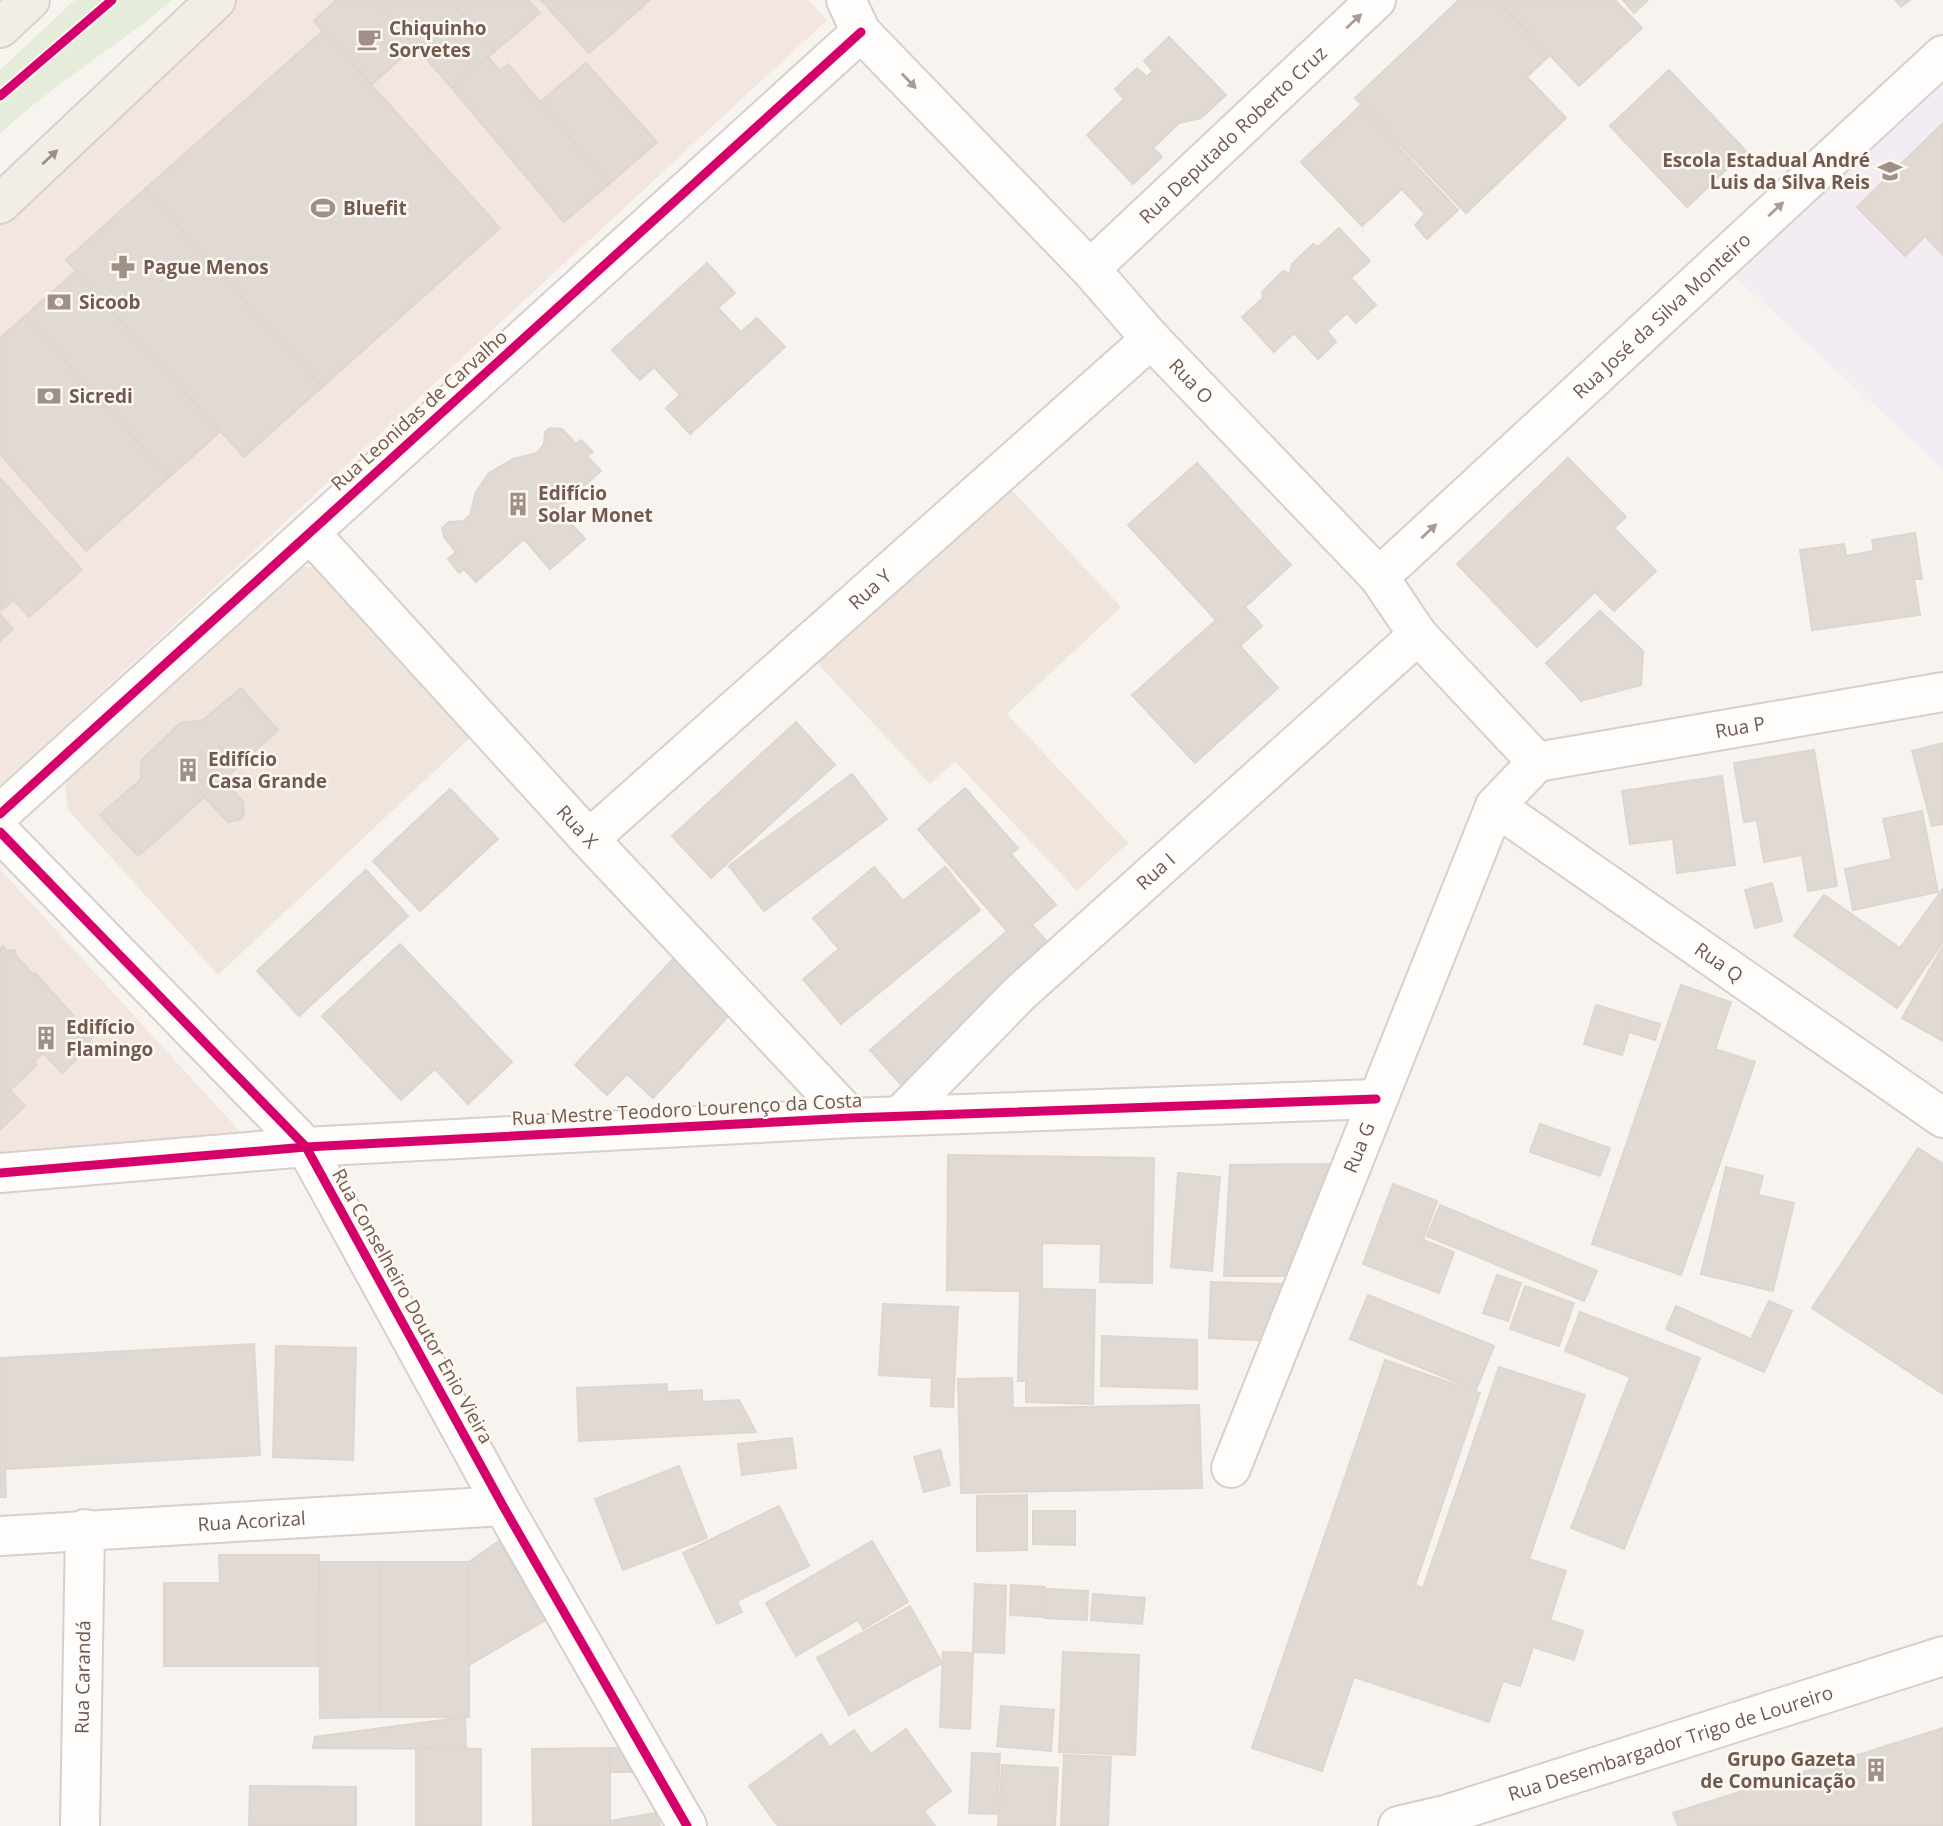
<svg xmlns="http://www.w3.org/2000/svg" width="1943" height="1826" viewBox="0 0 1943 1826" font-family="'Open Sans',sans-serif">
	<style>
		.residential { fill: #efe5dc }
		.commercial { fill: #f3e6e0 }
		.education { fill: #f3ecf3 }
		.green { fill: #e5ecda }
		.building { fill: #e0d9d4; stroke: #dfd6d1; stroke-width: 2 }
		.lines { fill: none; stroke-linecap: round; stroke-linejoin: round }
		.minor-casing { stroke: #d6d0cc; stroke-width: 42 }
		.major-casing { stroke: #d8d0cc; stroke-width: 42 }
		.minor { stroke: #fefdfc; stroke-width: 38 }
		.major { stroke: #f2ede7; stroke-width: 38 }
		.cycleway-casing { stroke: #fdf8f1; stroke-width: 13 }
		.cycleway { stroke: #d6006c; stroke-width: 9 }
		.oneway { fill: #ab9b95 }
		.oneway2 { fill: #9f8d85 }
		.labels { text-anchor: middle; dominant-baseline: central; stroke-width: 5; stroke-linejoin: round; paint-order: stroke }
		.poi-label { font-size: 19px; font-weight: bold; fill: #735a50; stroke: #fdf8f1; text-anchor: start }
		.street-label { font-size: 19px; fill: #735a50; stroke: #fdf8f1 }
	</style>
	<rect width="100%" height="100%" fill="#f7f3ee"/>
	<g class="residential">
		<path d="M1008 486 1121 607 1007 714 1128 843 1077 891 955 761 930 784 817 663Z"/>
		<path d="M295 567H315L476 732 218 975 68 810 65 788 68 779Z"/>
	</g>
	<g class="commercial">
		<path d="M238 0H808L827 20 0 786V220Z"/>
		<path d="M0 869 267 1161 0 1178Z"/>
	</g>
	<path class="education" d="M1943 71V469L1730 272Z"/>
	<path class="green" d="M75 0H172C117 47 53 84 0 134V70Z"/>
	<g class="building">
		<path d="M336 0H375L415 46 371 85 314 21Z"/>
		<path d="M375 0H450L495 51 452 88Z"/>
		<path d="M450 0H528L540 13 495 51Z"/>
		<path d="M541 0H650L589 53Z"/>
		<path d="M1459 0H1496L1549 56 1527 77 1566 118 1466 213 1355 98Z"/>
		<path d="M1498 0H1615L1642 28 1579 86Z"/>
		<path d="M1623 0H1648L1634 13Z"/>
		<path d="M1895 0H1910L1901 7Z"/>
		<path d="M323 31 500 228 322 387 145 189Z"/>
		<path d="M1169 37 1226 95 1201 118 1179 123 1153 148 1162 157 1133 184 1087 135 1124 99 1115 89 1137 68 1147 77 1153 71 1144 61Z"/>
		<path d="M488 57 500 71 508 64 609 184 564 222 452 88Z"/>
		<path d="M586 63 657 142 609 184 540 102Z"/>
		<path d="M1669 70 1746 151 1687 207 1610 126Z"/>
		<path d="M1360 106 1458 210 1427 239 1415 225 1425 214 1402 189 1362 226 1301 162Z"/>
		<path d="M1943 123V255L1925 236 1905 256 1857 207Z"/>
		<path d="M145 189 322 387 244 457 66 260Z"/>
		<path d="M1339 228 1370 261 1351 278 1376 305 1356 323 1347 313 1327 331 1336 342 1318 359 1294 333 1274 352 1242 317 1263 298 1262 292 1283 271 1290 274 1292 264 1313 244 1318 247Z"/>
		<path d="M707 263 735 293 718 308 741 332 757 318 785 347 690 434 666 408 680 395 654 367 640 380 612 350Z"/>
		<path d="M76 271 220 432 169 477 25 316Z"/>
		<path d="M25 316 169 477 86 551 0 454V338Z"/>
		<path d="M550 428 562 429 576 444 581 440 593 452 587 456 601 471 558 509 585 539 550 569 524 539 476 582 464 569 459 573 448 559 456 552 444 537 442 528 449 522 464 521 470 515 476 492 489 473 513 459 537 453 544 444 545 432Z"/>
		<path d="M1568 458 1626 517 1614 528 1656 571 1614 611 1595 592 1537 647 1457 564Z"/>
		<path d="M1197 463 1291 565 1245 607 1262 626 1240 646 1278 688 1195 763 1132 695 1216 620 1128 525Z"/>
		<path d="M0 478 82 570 29 617 14 600 0 611Z"/>
		<path d="M1915 533 1922 579H1914L1920 615 1812 630 1800 550 1844 544 1846 556 1874 551 1872 540Z"/>
		<path d="M1600 611 1643 651 1641 685 1581 701 1546 663Z"/>
		<path d="M0 614 13 629 0 641Z"/>
		<path d="M241 688 278 730 223 780 243 802 244 814 241 819 228 822 205 797 138 856 100 815 141 779V761L180 723 203 720Z"/>
		<path d="M796 722 835 765 711 878 672 836Z"/>
		<path d="M1943 743V824L1932 826 1912 751Z"/>
		<path d="M1814 750 1837 886 1808 891 1802 855 1764 862 1757 820 1744 822 1734 763Z"/>
		<path d="M201 755 243 802 241 819 228 822 225 819 182 772Z"/>
		<path d="M852 774 887 819 764 911 729 866Z"/>
		<path d="M1722 776 1735 865 1677 873 1673 839 1630 844 1622 791Z"/>
		<path d="M965 788 1018 848 1011 854 1056 905 1032 925 1058 954 904 1088 870 1050 1007 931 918 829Z"/>
		<path d="M450 789 498 839 420 911 373 861Z"/>
		<path d="M1922 811 1938 892 1853 910 1845 869 1892 859 1883 819Z"/>
		<path d="M874 867 903 901 945 867 980 910 841 1024 803 979 839 949 813 918Z"/>
		<path d="M366 870 408 916 299 1016 257 971Z"/>
		<path d="M1772 883 1782 921 1755 928 1745 890Z"/>
		<path d="M1942 890 1943 942 1897 1008 1794 936 1824 895 1900 948Z"/>
		<path d="M400 944 512 1062 468 1104 435 1069 401 1100 322 1016Z"/>
		<path d="M3 946 7 951 15 950 16 956 33 974 35 973 93 1037 89 1041 92 1044 62 1073 43 1053 34 1062 37 1065 10 1090 25 1106 0 1130V949Z"/>
		<path d="M1943 946V1041L1902 1018Z"/>
		<path d="M674 958 732 1012 653 1098 627 1074 607 1095 575 1065Z"/>
		<path d="M1681 985 1731 1002 1715 1049 1755 1062 1681 1275 1592 1244Z"/>
		<path d="M1596 1005 1660 1024 1655 1040 1629 1032 1622 1055 1584 1044Z"/>
		<path d="M1540 1124 1610 1148 1600 1176 1530 1152Z"/>
		<path d="M1918 1148 1943 1164V1394L1812 1308Z"/>
		<path d="M948 1155 1154 1158 1152 1283 1100 1282 1101 1244 1042 1243V1289L1095 1290 1093 1404 1026 1402V1381H1018L1020 1291 947 1290Z"/>
		<path d="M1332 1164 1290 1276H1224L1230 1165Z"/>
		<path d="M1726 1167 1763 1176 1758 1195 1794 1203 1773 1291 1701 1274Z"/>
		<path d="M1178 1173 1220 1177 1212 1271 1171 1267Z"/>
		<path d="M1393 1184 1437 1201 1423 1240 1454 1252 1439 1293 1363 1264Z"/>
		<path d="M1440 1205 1597 1271 1584 1301 1427 1236Z"/>
		<path d="M1497 1275 1521 1283 1508 1321 1483 1313Z"/>
		<path d="M1211 1282 1282 1284 1279 1341 1209 1338Z"/>
		<path d="M1525 1286 1574 1303 1559 1346 1510 1329Z"/>
		<path d="M1368 1295 1494 1346 1476 1390 1350 1339Z"/>
		<path d="M1769 1301 1792 1311 1764 1372 1666 1329 1676 1306 1751 1339Z"/>
		<path d="M883 1304 958 1307 953 1407 931 1406 932 1378 879 1375Z"/>
		<path d="M1580 1312 1700 1358 1624 1549 1571 1528 1630 1377 1565 1351Z"/>
		<path d="M1102 1336 1197 1340V1389L1101 1386Z"/>
		<path d="M254 1344 260 1455 5 1469 6 1497H0V1358Z"/>
		<path d="M276 1346 356 1348 353 1460 273 1457Z"/>
		<path d="M1385 1360 1480 1393 1415 1585 1423 1588 1499 1367 1585 1395 1529 1559 1566 1571 1550 1620 1583 1631 1574 1660 1533 1647 1520 1686 1503 1681 1489 1722 1354 1677 1322 1771 1252 1748Z"/>
		<path d="M1012 1378 1013 1408 1199 1405 1202 1488 961 1493 958 1379Z"/>
		<path d="M667 1384V1392L702 1390V1402L739 1400 756 1432 579 1441 577 1388Z"/>
		<path d="M792 1438 796 1468 742 1475 738 1444Z"/>
		<path d="M940 1450 950 1485 924 1492 914 1457Z"/>
		<path d="M679 1466 707 1538 623 1570 595 1499Z"/>
		<path d="M1027 1495V1550L977 1551V1496Z"/>
		<path d="M779 1506 809 1566 737 1601 742 1612 717 1624 683 1553Z"/>
		<path d="M1033 1511H1075V1545L1033 1544Z"/>
		<path d="M499 1541 546 1620 469 1665V1562Z"/>
		<path d="M872 1541 908 1602 863 1629 858 1620 796 1656 766 1603Z"/>
		<path d="M219 1555H319L320 1666H164V1583H220Z"/>
		<path d="M319 1562H380L381 1717 320 1718Z"/>
		<path d="M380 1562H469V1717H381Z"/>
		<path d="M975 1584 1006 1586 1004 1653 973 1652Z"/>
		<path d="M1011 1585 1045 1587 1043 1617 1010 1615Z"/>
		<path d="M1047 1589 1088 1591 1087 1620 1045 1618Z"/>
		<path d="M1093 1594 1145 1598 1142 1624 1091 1620Z"/>
		<path d="M910 1606 942 1663 849 1715 817 1658Z"/>
		<path d="M943 1652 973 1653 970 1729 940 1727Z"/>
		<path d="M1063 1652 1139 1655 1135 1755 1059 1752Z"/>
		<path d="M1001 1706 1054 1710 1051 1751 997 1746Z"/>
		<path d="M465 1717 466 1749 313 1748 315 1737Z"/>
		<path d="M1943 1728V1826H1678L1673 1813Z"/>
		<path d="M906 1729 951 1791 924 1811 935 1826H778L749 1786 821 1734 830 1747 854 1730 871 1754Z"/>
		<path d="M416 1748 481 1749V1826H416Z"/>
		<path d="M610 1748V1826H533L532 1749Z"/>
		<path d="M610 1748H620L632 1772H610Z"/>
		<path d="M972 1753 1000 1754 997 1814 969 1813Z"/>
		<path d="M1064 1755 1111 1757 1108 1826H1061Z"/>
		<path d="M1002 1765 1058 1768 1055 1826H998Z"/>
		<path d="M250 1786 356 1787V1826H249Z"/>
		<path d="M655 1813 660 1826H610V1821Z"/>
	</g>
	<g class="lines">
		<g class="minor-casing">
			<g id="minor">
				<path id="s1" d="M846 0 861 32 1090 269 1151 339 1379 577 1418 635 1537 762"/>
				<path id="s2" d="M1090 269 1376 0"/>
				<path id="s3" d="M310 533 589 839 851 1118"/>
				<path id="s4" d="M1379 577 1943 55"/>
				<path id="s5" d="M1537 762 1943 692"/>
				<path id="s6" d="M1495 806 1943 1118"/>
				<path d="M0 814 861 32"/>
				<path d="M0 832 306 1147 503 1506 687 1826"/>
				<path id="s7" d="M589 839 1151 339"/>
				<path id="s8" d="M900 1116 1019 994 1418 635"/>
				<path d="M0 1173 306 1147 851 1118 1376 1099"/>
				<path id="s9" d="M1231 1468 1495 806 1537 762"/>
				<path id="s10" d="M0 1536 503 1506"/>
				<path id="s11" d="M80 1826 85 1529"/>
				<path id="s12" d="M1398 1826 1445 1815 1943 1656"/>
			</g>
		</g>
		<g class="major-casing">
			<g id="major">
				<path d="M0 28 30 0"/>
				<path d="M0 204 216 0"/>
			</g>
		</g>
		<use href="#minor" class="minor"/>
		<use href="#major" class="major"/>
		<g class="cycleway-casing">
			<g id="cycleway">
				<path d="M0 96 112 0"/>
				<path d="M0 814 861 32"/>
				<path d="M0 832 306 1147 503 1506 687 1826"/>
				<path d="M0 1173 306 1147 851 1118 1376 1099"/>
			</g>
		</g>
		<use href="#cycleway" class="cycleway"/>
	</g>
	<defs><path id="oneway-solid" d="M-6-.8H1V-3.2L6.5 0L1 3.2V.8H-6Z" transform="scale(1.75)"/></defs>
	<g class="oneway">
		<use href="#oneway-solid" transform="translate(1354 21) rotate(-43)"/>
		<use href="#oneway-solid" transform="translate(909 81) rotate(46)"/>
		<use href="#oneway-solid" transform="translate(1776 209) rotate(-43)"/>
		<use href="#oneway-solid" transform="translate(1429 531) rotate(-43)"/>
	</g>
	<use class="oneway2" href="#oneway-solid" transform="translate(50 157) rotate(-43)"/>
	<defs>
		<g id="cafe-bare" transform="scale(1.89)"><path d="M-5.5-4.5H6V0H3Q3 3.5 0 3.5H-2.5Q-5.5 3.5-5.5 0ZM3-3.2v2h1.7v-2ZM-6 4.5H4V6H-6Z" fill="#a19087" stroke="#fdf8f1" stroke-width="2.5" paint-order="stroke"/></g>
		<g id="school-bare" transform="scale(1.89)"><path d="M0-5L7-2L0 1L-7-2ZM-4 1L0 2.5L4 1V4Q0 6-4 4Z" fill="#a19087" stroke="#fdf8f1" stroke-width="2.5" paint-order="stroke"/></g>
		<g id="stadium-bare" transform="scale(1.89)"><path d="M0-5a6.5 5 0 1 0 0 10a6.5 5 0 1 0 0-10ZM-3.5-1.8h7v3.6h-7Z" fill="#a19087" stroke="#fdf8f1" stroke-width="2.5" paint-order="stroke"/></g>
		<g id="pharmacy-bare" transform="scale(1.89)"><path d="M-2-6h4v4h4v4h-4v4h-4v-4h-4v-4h4Z" fill="#a19087" stroke="#fdf8f1" stroke-width="2.5" paint-order="stroke"/></g>
		<g id="bank-bare" transform="scale(1.89)"><path d="M-6-4H6V4H-6ZM0-2.3a2.3 2.3 0 1 0 0 4.6a2.3 2.3 0 1 0 0-4.6Z" fill="#a19087" stroke="#fdf8f1" stroke-width="2.5" paint-order="stroke"/></g>
		<g id="building-bare" transform="scale(1.89)"><path d="M-4-6H4V6H1V3H-1V6H-4ZM-2.5-4.3h1.7v1.8h-1.7ZM.8-4.3h1.7v1.8H.8ZM-2.5-1h1.7V.8h-1.7ZM.8-1h1.7V.8H.8Z" fill="#a19087" stroke="#fdf8f1" stroke-width="2.5" paint-order="stroke"/></g>
	</defs>
	<g fill-rule="evenodd">
		<use href="#cafe-bare" x="369" y="39"/>
		<use href="#school-bare" x="1890" y="171"/>
		<use href="#stadium-bare" x="323" y="208"/>
		<use href="#pharmacy-bare" x="123" y="267"/>
		<use href="#bank-bare" x="59" y="302"/>
		<use href="#bank-bare" x="49" y="396"/>
		<use href="#building-bare" x="518" y="504"/>
		<use href="#building-bare" x="188" y="770"/>
		<use href="#building-bare" x="46" y="1038"/>
		<use href="#building-bare" x="1876" y="1770"/>
	</g>
	<g class="labels">
		<g class="poi-label">
			<text x="389" y="28">Chiquinho<tspan x="389" dy="22">Sorvetes</tspan></text>
			<text x="1870" y="160" text-anchor="end">Escola Estadual André<tspan x="1870" dy="22">Luis da Silva Reis</tspan></text>
			<text x="343" y="208">Bluefit</text>
			<text x="143" y="267">Pague Menos</text>
			<text x="79" y="302">Sicoob</text>
			<text x="69" y="396">Sicredi</text>
			<text x="538" y="493">Edifício<tspan x="538" dy="22">Solar Monet</tspan></text>
			<text x="208" y="759">Edifício<tspan x="208" dy="22">Casa Grande</tspan></text>
			<text x="66" y="1027">Edifício<tspan x="66" dy="22">Flamingo</tspan></text>
			<text x="1856" y="1759" text-anchor="end">Grupo Gazeta<tspan x="1856" dy="22">de Comunicação</tspan></text>
		</g>
		<g class="street-label">
			<text stroke="none"><textPath href="#s2" startOffset="196">Rua Deputado Roberto Cruz</textPath></text>
			<text stroke="none"><textPath href="#s4" startOffset="385">Rua José da Silva Monteiro</textPath></text>
			<text stroke="none"><textPath href="#s1" startOffset="516">Rua O</textPath></text>
			<text transform="translate(419 410) rotate(-42)">Rua Leonidas de Carvalho</text>
			<text stroke="none"><textPath href="#s7" startOffset="376">Rua Y</textPath></text>
			<text stroke="none"><textPath href="#s5" startOffset="206">Rua P</textPath></text>
			<text stroke="none"><textPath href="#s3" startOffset="397">Rua X</textPath></text>
			<text stroke="none"><textPath href="#s8" startOffset="354">Rua I</textPath></text>
			<text stroke="none"><textPath href="#s6" startOffset="273">Rua Q</textPath></text>
			<text transform="translate(687 1109) rotate(-3)">Rua Mestre Teodoro Lourenço da Costa</text>
			<text stroke="none"><textPath href="#s9" startOffset="345">Rua G</textPath></text>
			<text transform="translate(413 1306) rotate(61)">Rua Conselheiro Doutor Enio Vieira</text>
			<text stroke="none"><textPath href="#s10" startOffset="252">Rua Acorizal</textPath></text>
			<text stroke="none"><textPath href="#s11" startOffset="149">Rua Carandá</textPath></text>
			<text stroke="none"><textPath href="#s12" startOffset="285">Rua Desembargador Trigo de Loureiro</textPath></text>
		</g>
	</g>
</svg>
